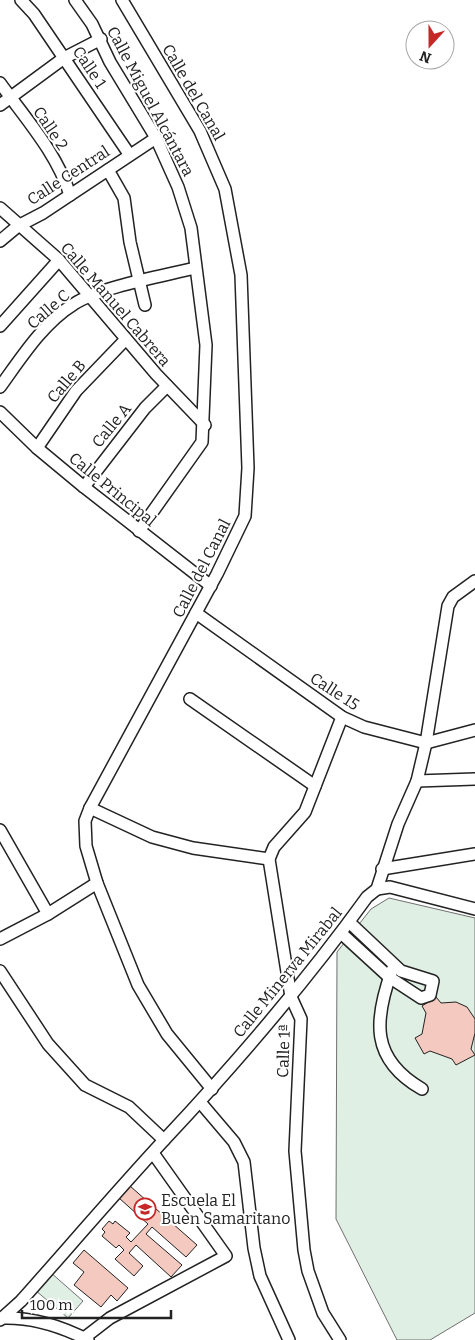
<svg xmlns="http://www.w3.org/2000/svg" width="475" height="1340" font-family="Bitter,serif">
  <style>
    .green { fill: #e0efe3; stroke: #6f6f6f }
    .building { fill: #f3c9c0; stroke: #222 }
    .lines { fill: none; stroke-linecap: round; stroke-linejoin: round }
    .minor-casing { stroke: #222; stroke-width: 14 }
    .minor { stroke: #fff; stroke-width: 11 }
    .labels { text-anchor: middle; stroke-width: 4; stroke-linejoin: round; paint-order: stroke }
    .street-label { font-size: 16px; fill: #222; stroke: #fff }
    .poi-label { font-size: 16px; fill: #222; stroke: #fff; text-anchor: start }
  </style>
  <rect width="100%" height="100%" fill="#fff"/>
  <g class="green">
    <path d="M389 898 475 918V1313L430 1340H397L336 1219 337 952 371 909Z"/>
    <path d="M50 1272 83 1301 68 1318 35 1290Z"/>
  </g>
  <g class="building">
    <path d="M436 997 441 1003 456 1002 467 1007 475 1019V1033L471 1049 475 1055 456 1065 452 1059 430 1051 424 1054 415 1038 422 1034 426 1013 422 1006Z"/>
    <path d="M130 1186 197 1245 186 1257 152 1227 146 1234 182 1265 171 1277 136 1245 129 1253 143 1266 134 1276 115 1259 124 1250 119 1245 116 1248 102 1236 105 1232 102 1229 109 1221 113 1224 115 1221 130 1233 126 1237 131 1242 148 1224 119 1198Z"/>
    <path d="M84 1250 128 1288 117 1301 111 1295 101 1307 74 1285 84 1272 73 1263Z"/>
  </g>
  <g class="lines">
    <g class="minor-casing">
      <g id="minor">
        <path d="M21 0 34 14 129 154"/>
        <path d="M75 0 92 24 110 62 156 138 178 187 191 228 206 345 202 442 139 531"/>
        <path d="M122 0 200 131 225 189 241 275 248 468 245 516 217 574 90 808 85 821 86 846 97 883 138 985 167 1034 212 1089"/>
        <path d="M0 83C25 118 57 153 70 195"/>
        <path d="M0 105 64 58 101 39"/>
        <path d="M108 170 124 198 130 242 145 305"/>
        <path d="M0 208 59 260 156 374 205 425"/>
        <path d="M0 241 18 226 43 213 156 138"/>
        <path d="M0 326 59 260"/>
        <path d="M0 387C21 358 43 323 74 304 100 287 163 276 195 268"/>
        <path d="M0 412 37 448 84 487 211 586"/>
        <path d="M37 448 76 391 126 339"/>
        <path d="M84 487 145 408 167 386"/>
        <path d="M196 613 342 717 364 727 426 743 475 730"/>
        <path d="M190 699 315 786"/>
        <path d="M417 781 475 779"/>
        <path d="M90 808 152 837 193 848 269 859"/>
        <path d="M0 830 48 914"/>
        <path d="M382 869 475 854"/>
        <path d="M377 889 390 887 475 909"/>
        <path d="M341 933 389 977 421 998 430 995 433 981 401 971 349 922"/>
        <path d="M0 939 48 914 97 883"/>
        <path d="M392 970C374 1020 370 1059 422 1089"/>
        <path d="M0 971 48 1044 85 1085 129 1107 164 1140"/>
        <path d="M200 1102 234 1142 244 1162 254 1248 260 1276 289 1340"/>
        <path d="M2 1318C32 1317 61 1326 88 1340"/>
        <path d="M0 1320 21 1301C69 1247 116 1192 165 1139 237 1062 305 983 367 897L377 889 398 824 417 781 426 743 448 606 453 597 475 581"/>
        <path d="M84 1338 110 1318 226 1256 153 1153"/>
        <path d="M340 1340 323 1313 308 1271 304 1250 295 1151 301 1019 291 997 269 859 274 847 305 812 342 717"/>
      </g>
    </g>
    <use href="#minor" class="minor"/>
  </g>
  <defs>
    <g id="school-ring" transform="scale(1.125)"><circle r="9.5" fill="#fff" stroke="#c62828" stroke-width="1.5"/><path d="M0-5L7-2L0 1L-7-2ZM-4 1L0 2.5L4 1V4Q0 6-4 4Z" fill="#c62828"/></g>
  </defs>
  <g fill-rule="evenodd">
    <use href="#school-ring" x="145" y="1209"/>
  </g>
  <g class="labels">
    <g class="street-label">
      <text transform="translate(90 67) rotate(56)" y="6">Calle 1</text>
      <text transform="translate(194 92) rotate(60)" y="6">Calle del Canal</text>
      <text transform="translate(151 101) rotate(62)" y="6">Calle Miguel Alcántara</text>
      <text transform="translate(51 128) rotate(56)" y="6">Calle 2</text>
      <text transform="translate(68 175) rotate(-33)" y="6">Calle Central</text>
      <text transform="translate(116 304) rotate(49)" y="6">Calle Manuel Cabrera</text>
      <text transform="translate(48 309) rotate(-41)" y="6">Calle C</text>
      <text transform="translate(66 381) rotate(-50)" y="6">Calle B</text>
      <text transform="translate(111 425) rotate(-51)" y="6">Calle A</text>
      <text transform="translate(113 489) rotate(39)" y="6">Calle Principal</text>
      <text transform="translate(201 568) rotate(-63)" y="6">Calle del Canal</text>
      <text transform="translate(335 691) rotate(33)" y="6">Calle 15</text>
      <text transform="translate(287 972) rotate(-51)" y="6">Calle Minerva Mirabal</text>
      <text transform="translate(283 1051) rotate(-88)" y="6">Calle 1ª</text>
    </g>
    <g class="poi-label">
      <text x="161" y="1206">Escuela El<tspan x="161" dy="18">Buen Samaritano</tspan></text>
    </g>
  </g>
  <g transform="translate(430 45) rotate(201)"><circle r="24" fill="#ffffff" stroke="#a7a7a7"/>
  <path d="M0-4L9 19L0 12L-9 19Z" fill="#c62828"/>
  <text y="-8" font-size="14" font-weight="bold" text-anchor="middle" fill="#222222">N</text>
  </g>
  <path d="M22 1310v8h149v-8" fill="none" stroke="#222222" stroke-width="2.5"/>
  <text x="30" y="1310" font-size="15" fill="#222222" stroke="#ffffff" stroke-width="4" paint-order="stroke">100 m</text>
</svg>
